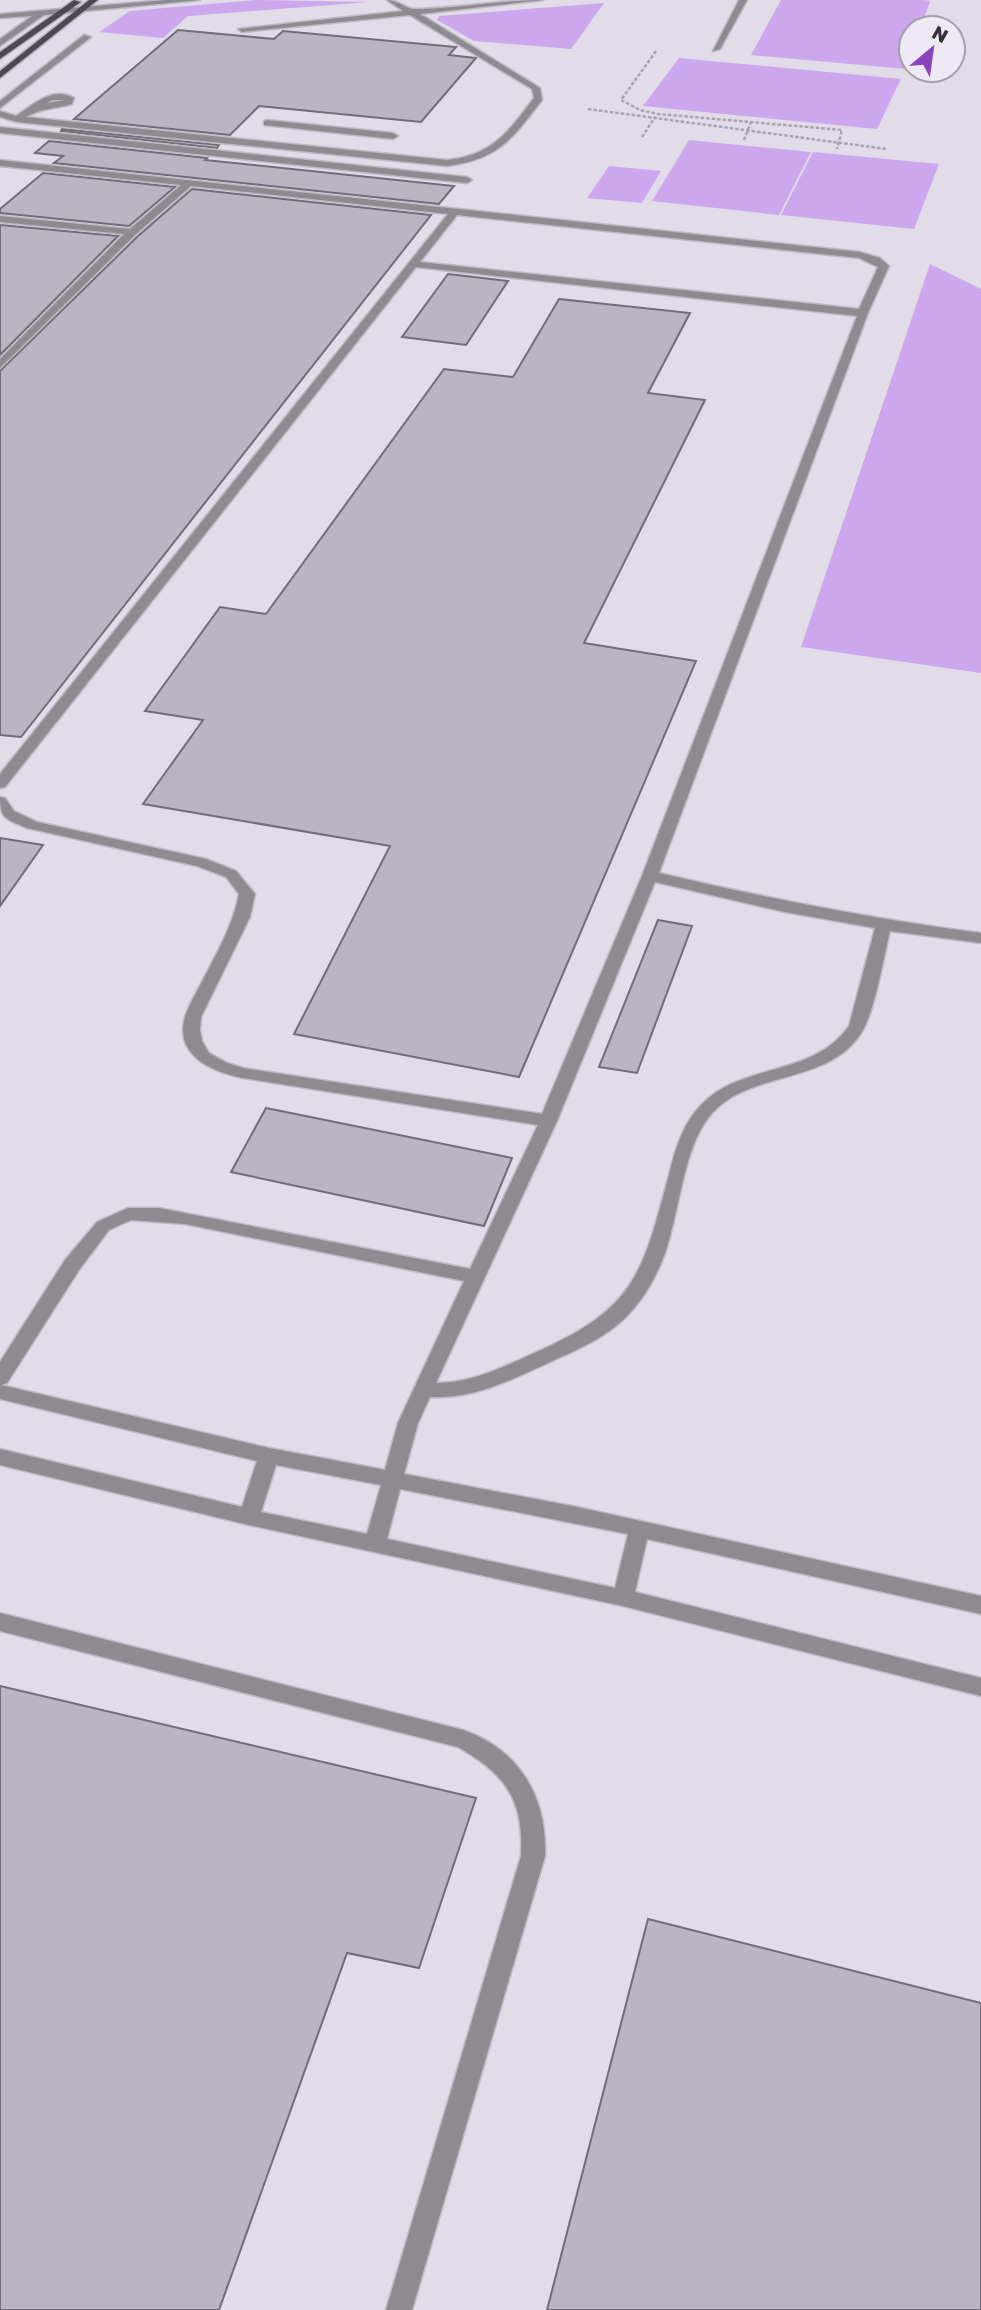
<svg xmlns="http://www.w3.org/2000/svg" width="981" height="2310" font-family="'Golos Text',sans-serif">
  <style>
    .green { fill: #cca7ee }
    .building { fill: #bbb5c1; stroke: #716c77; stroke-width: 2 }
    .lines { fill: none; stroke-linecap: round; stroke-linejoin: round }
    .minor-casing { stroke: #bfb9c4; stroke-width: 3 }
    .major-casing { stroke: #bfb9c4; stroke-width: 3 }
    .path { stroke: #a8a3ad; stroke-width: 2.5; stroke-dasharray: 3.5 2; stroke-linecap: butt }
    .minor { fill: #8e8b90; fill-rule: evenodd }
    .major { fill: #4d4851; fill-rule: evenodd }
  </style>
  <rect width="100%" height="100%" fill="#e2dbe8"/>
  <g class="green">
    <path d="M257 0 369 2 188 16 163 38 99 32 130 11Z"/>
    <path d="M781 0H924L930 1 921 28H911V56L906 69 751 55Z"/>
    <path d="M604 3 571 49 474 41 437 20 439 16Z"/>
    <path d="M679 58 901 79 877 129 643 106Z"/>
    <path d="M689 140 811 152 779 215 652 201Z"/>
    <path d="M813 152 939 164 914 229 781 215Z"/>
    <path d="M609 166 661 171 642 203 587 198Z"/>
    <path d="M930 264 981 289V673L801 647Z"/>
  </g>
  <g class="building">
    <path d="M178 30 274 39 283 31 456 47 449 55 476 58 421 122 259 106 230 135 74 119Z"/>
    <path d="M62 129 219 145 217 148 61 131Z"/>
    <path d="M49 141 207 158 205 160 454 186 439 204 54 163 63 156 35 153Z"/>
    <path d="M43 173 175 187 129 226 0 213V209Z"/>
    <path d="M192 189 431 215 21 737 0 735V371L138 236Z"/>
    <path d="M0 225 118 236 0 355Z"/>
    <path d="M448 274 508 281 466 345 402 337Z"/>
    <path d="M559 299 690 313 648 393 705 400 584 643 696 661 519 1077 294 1034 390 846 143 804 203 720 145 711 220 607 266 614 444 369 513 377Z"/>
    <path d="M0 838 43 845 0 906Z"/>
    <path d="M658 920 692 926 637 1073 599 1067Z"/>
    <path d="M266 1108 512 1158 484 1226 231 1172Z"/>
    <path d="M0 1686 476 1798 419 1968 347 1953 219 2310H0Z"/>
    <path d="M648 1919 981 2003V2310H547Z"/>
  </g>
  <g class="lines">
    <g class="minor-casing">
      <g id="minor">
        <path d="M166 0H200L44 15 0 46V39L32 16 0 18V14Z"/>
        <path d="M387 0C399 0 406 10 417 9 459 8 501 0 543 0L420 14 540 88 542 100C513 138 498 160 447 166L17 122 0 117V111L16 116C34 104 53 86 74 98L72 104C55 109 41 108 26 117L447 160C493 155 508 132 534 98L532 89 410 15 242 32 238 29 403 11ZM53 100H65L47 103Z"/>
        <path d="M739 0H747L720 49 713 51Z"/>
        <path d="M84 35 91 37 0 108V101Z"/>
        <path d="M267 120 393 133 398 136 393 139 264 125V121Z"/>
        <path d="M0 127 467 177 472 180 467 183 0 133Z"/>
        <path d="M0 160 860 252 880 258 889 266 868 313 659 873C766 898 872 919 981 933V943L890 931C884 956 875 1007 864 1028 832 1088 747 1067 708 1118 683 1151 679 1213 665 1253 656 1278 642 1302 623 1320 601 1340 576 1350 550 1362 511 1380 474 1399 430 1397L418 1423 404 1474 577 1507 981 1596V1614L647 1539 635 1592 981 1678V1696L623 1606 249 1525 0 1465V1449L242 1507 257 1461 0 1399V1362L65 1260 97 1222 128 1208H159L470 1269 538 1125 243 1078C213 1072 174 1056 185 1017 189 1004 198 990 204 978 218 951 233 925 239 894L226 877 197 866 27 828C7 819 0 820 0 797L5 798 14 811 37 822 206 859 236 871 255 894 250 917 201 1017 200 1030 202 1041 209 1053 227 1063 243 1068 542 1114 642 876 857 316 416 267 5 787 0 788V774L448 214 191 186 136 234 0 368V359L124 234 0 222V216L130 229 181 185 0 166ZM457 215 859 258 878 267 859 309 420 262ZM655 882 785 912 875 928 849 1026C812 1078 743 1062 702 1104 683 1123 675 1150 669 1175 643 1271 637 1307 541 1350 507 1365 475 1383 436 1383L557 1121ZM131 1220 185 1224 464 1281 398 1423 385 1470 269 1448 1 1385 7 1383 79 1270 109 1230ZM276 1465 381 1485 367 1534 261 1512ZM400 1489 628 1534 615 1588 387 1539Z"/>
        <path d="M0 1613 463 1730C520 1750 547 1797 545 1856L412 2310H386L521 1856C524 1800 506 1774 458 1747L0 1631Z"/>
      </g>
    </g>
    <g class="major-casing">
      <g id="major">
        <path d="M74 0 81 2 0 59V52Z"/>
        <path d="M89 0H98L0 78V71Z"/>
      </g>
    </g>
    <g class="path">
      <path d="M656 51 621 100 640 110 658 114 842 130 837 149"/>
      <path d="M588 109 886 149"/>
      <path d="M642 137 655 117"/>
      <path d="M744 140 751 122"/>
    </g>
    <use href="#minor" class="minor"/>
    <use href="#major" class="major"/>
  </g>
  <g transform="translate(932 49) rotate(29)"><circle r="33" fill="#efe9f5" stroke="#a49fa8" stroke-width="2"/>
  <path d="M0-5L12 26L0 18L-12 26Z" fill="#8945b9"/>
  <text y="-10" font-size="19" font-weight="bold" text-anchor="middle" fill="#333035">N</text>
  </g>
</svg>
